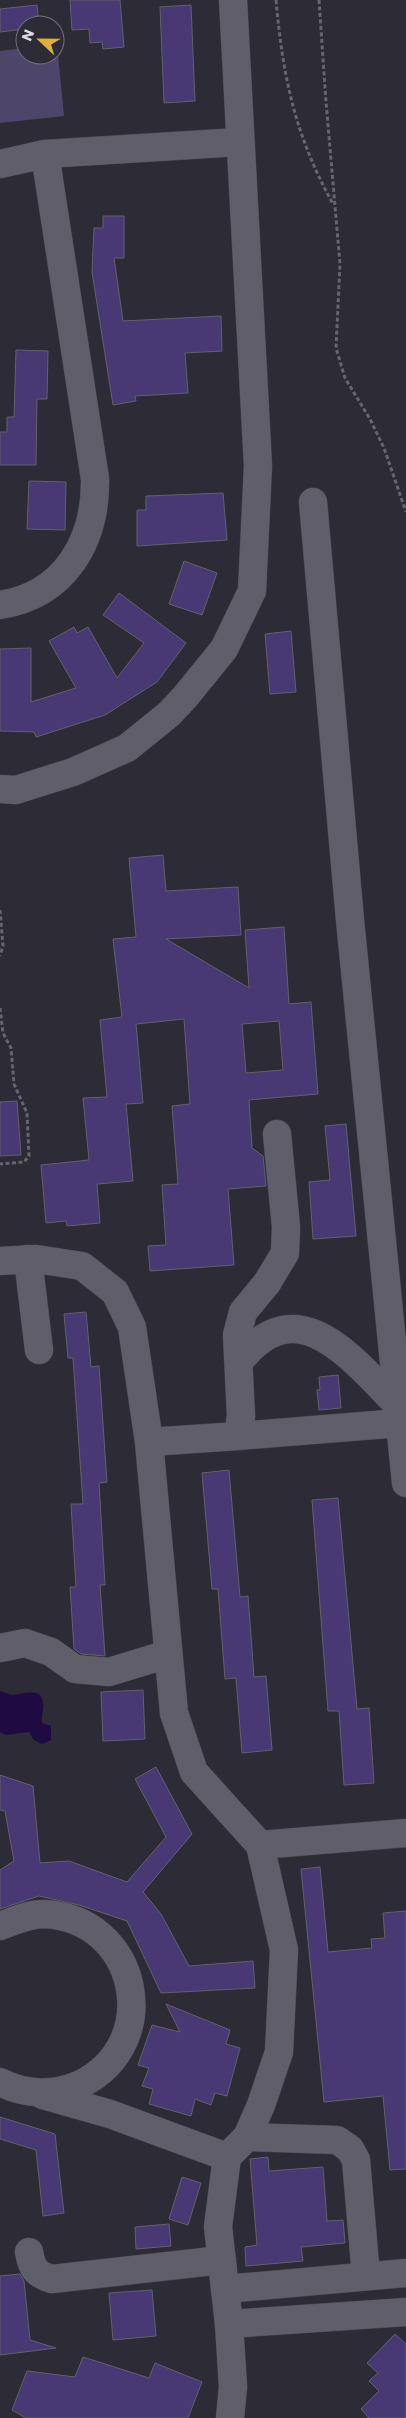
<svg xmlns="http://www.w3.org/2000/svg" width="406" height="2418" font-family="Poppins,sans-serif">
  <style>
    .green { fill: #4e466a }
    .water { fill: #1f0a41 }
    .building { fill: #483873; stroke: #63616d; fill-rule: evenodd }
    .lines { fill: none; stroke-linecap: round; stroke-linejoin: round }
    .minor-casing { stroke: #4a4851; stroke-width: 29 }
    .path { stroke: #67656f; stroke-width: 3; stroke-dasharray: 4 2.5; stroke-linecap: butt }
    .minor { stroke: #605e6a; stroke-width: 28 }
  </style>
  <rect width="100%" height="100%" fill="#2d2b36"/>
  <path class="green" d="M55 44H57L64 116 0 123V51L25 48V55H55Z"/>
  <path class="water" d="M0 1691C4 1692 8 1694 12 1695 23 1695 41 1686 43 1703 44 1710 41 1715 42 1723L51 1726V1740L42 1744 34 1740 29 1732 6 1735 0 1732Z"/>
  <g class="building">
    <path d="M70 0H120L124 47 103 49 102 42 90 43 89 29 72 30Z"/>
    <path d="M37 5 39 25H25V29L0 32V9Z"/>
    <path d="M191 5 195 101 164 103 160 7Z"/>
    <path d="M103 216H124V258H114L123 321 221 316 222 351 185 353 188 393 135 396 136 401 113 405 92 272 94 228H103Z"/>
    <path d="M16 350 48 351 47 399H37L36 465H0V432H7V417H14Z"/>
    <path d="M29 481 66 482 65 530 27 529Z"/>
    <path d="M223 493 227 540 137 546V510H146V496Z"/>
    <path d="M184 561 217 573 202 615 169 604Z"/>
    <path d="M119 593 186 643 157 682 105 715 36 737 34 732 0 731V649L31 648V702L76 688 49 641 74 627 77 633 88 627 117 678 144 643 103 615Z"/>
    <path d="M291 631 296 692 270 694 265 634Z"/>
    <path d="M163 855 166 891 238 887 241 935 166 939 249 988 245 930 284 927 289 1004 311 1002 318 1094 249 1100 252 1148 263 1156 266 1186 228 1189 234 1265 150 1271 148 1246 166 1245 162 1185 178 1184 172 1106 190 1104 184 1019 136 1024 143 1103 126 1104 133 1181 97 1184 100 1223 67 1226 66 1221 46 1223 41 1165 89 1160 83 1098 107 1097 100 1020 122 1017 113 939 136 937 129 858ZM279 1021 283 1070 246 1073 242 1024Z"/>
    <path d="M17 1101 21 1155 0 1156V1102Z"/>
    <path d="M346 1124 356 1236 313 1239 309 1182 330 1180 325 1126Z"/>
    <path d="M86 1312 91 1367 99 1366 107 1482 99 1483 105 1585H100L105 1656 81 1654 74 1649 70 1587H76L71 1504H83L73 1358H68L64 1314Z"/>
    <path d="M338 1375 341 1408 319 1410 317 1390H320L319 1377Z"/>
    <path d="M229 1470 240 1597 248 1596 254 1677 266 1676 272 1750 242 1753 236 1678 225 1679 218 1589H212L202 1473Z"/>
    <path d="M338 1498 357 1709 369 1708 374 1783 344 1785 339 1711H328L312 1500Z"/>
    <path d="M143 1690 145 1739 103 1741 101 1692Z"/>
    <path d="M156 1767 192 1834 143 1892 161 1914 189 1966 253 1961 255 1988 161 1993 127 1921 79 1905 39 1896 0 1909V1870L14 1861 5 1811 0 1810V1775L33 1786 40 1863 69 1861 127 1882 166 1837 135 1779Z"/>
    <path d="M320 1867 328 1952 372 1948 371 1939 385 1938 383 1913 406 1911V2169L390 2170 383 2096 324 2102 301 1869Z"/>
    <path d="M166 2004 230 2030 226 2044 240 2048 227 2096 215 2093 211 2105 195 2099 191 2116 149 2104 153 2089 142 2086 149 2068 138 2065 152 2025 180 2032Z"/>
    <path d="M0 2117 55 2134 64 2213 43 2216 36 2150 0 2139Z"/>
    <path d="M268 2157 269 2171 323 2167 327 2221 343 2220 345 2243 301 2247 303 2261 246 2266 245 2247 257 2245 250 2159Z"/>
    <path d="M182 2177 201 2183 188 2225 169 2219Z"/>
    <path d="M169 2224 171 2246 136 2249 135 2227Z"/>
    <path d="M20 2274 24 2281 30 2340 56 2348 0 2355V2276Z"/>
    <path d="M152 2290 156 2336 113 2340 109 2293Z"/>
    <path d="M395 2334 406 2344V2418H369L361 2409 379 2391 369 2381 378 2373 367 2363Z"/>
    <path d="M83 2357 149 2378 155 2363 202 2382 188 2418H26L12 2410 27 2371 75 2377Z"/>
  </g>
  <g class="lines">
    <g class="minor-casing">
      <g id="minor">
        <path d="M0 164 45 154 239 142"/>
        <path d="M313 502 350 920 406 1483"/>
        <path d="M0 605C65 595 96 541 95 479L45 154"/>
        <path d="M0 789 16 790 73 772 127 748 169 714 185 697 224 649 252 591 258 466 233 0"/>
        <path d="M28 1259 39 1350"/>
        <path d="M0 1261 36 1259 82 1266 115 1292 132 1327 149 1442 174 1713 194 1772 260 1845 406 1833"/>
        <path d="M239 1362C297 1286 352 1359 398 1405"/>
        <path d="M238 1436 400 1423"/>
        <path d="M149 1442 238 1436 241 1416 237 1335 243 1312 267 1283 285 1253 286 1227 277 1134"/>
        <path d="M0 1648 25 1643 51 1652 75 1669 109 1672 168 1654"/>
        <path d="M0 1926C14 1921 28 1914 44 1914 138 1918 165 2042 81 2084 55 2096 25 2095 0 2082"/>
        <path d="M43 2095 110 2114 227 2157"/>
        <path d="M247 2137 337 2140 350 2149 356 2160 366 2276"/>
        <path d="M29 2252C32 2268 35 2274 52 2279L222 2260"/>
        <path d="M225 2289 406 2273"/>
        <path d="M229 2324 406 2312"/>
        <path d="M230 2418 233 2387 229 2324 218 2227 227 2157 247 2137 261 2105 279 2052 284 1950 260 1845"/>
      </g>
    </g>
    <g class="path">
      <path d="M276 0C283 78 295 135 333 204"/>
      <path d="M319 0 326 102 340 264 336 348 345 378 370 419 384 448 406 512"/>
      <path d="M0 910 3 946 0 956"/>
      <path d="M0 1008 3 1033 11 1048 14 1084 27 1113 29 1156 24 1162 0 1164"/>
    </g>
    <use href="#minor" class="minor"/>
  </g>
  <g transform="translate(40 40) rotate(292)"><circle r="24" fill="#2d2b36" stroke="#74727c"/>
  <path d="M0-4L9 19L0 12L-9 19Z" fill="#e2ae34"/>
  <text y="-8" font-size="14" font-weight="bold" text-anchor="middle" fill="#dedde4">N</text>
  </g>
</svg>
